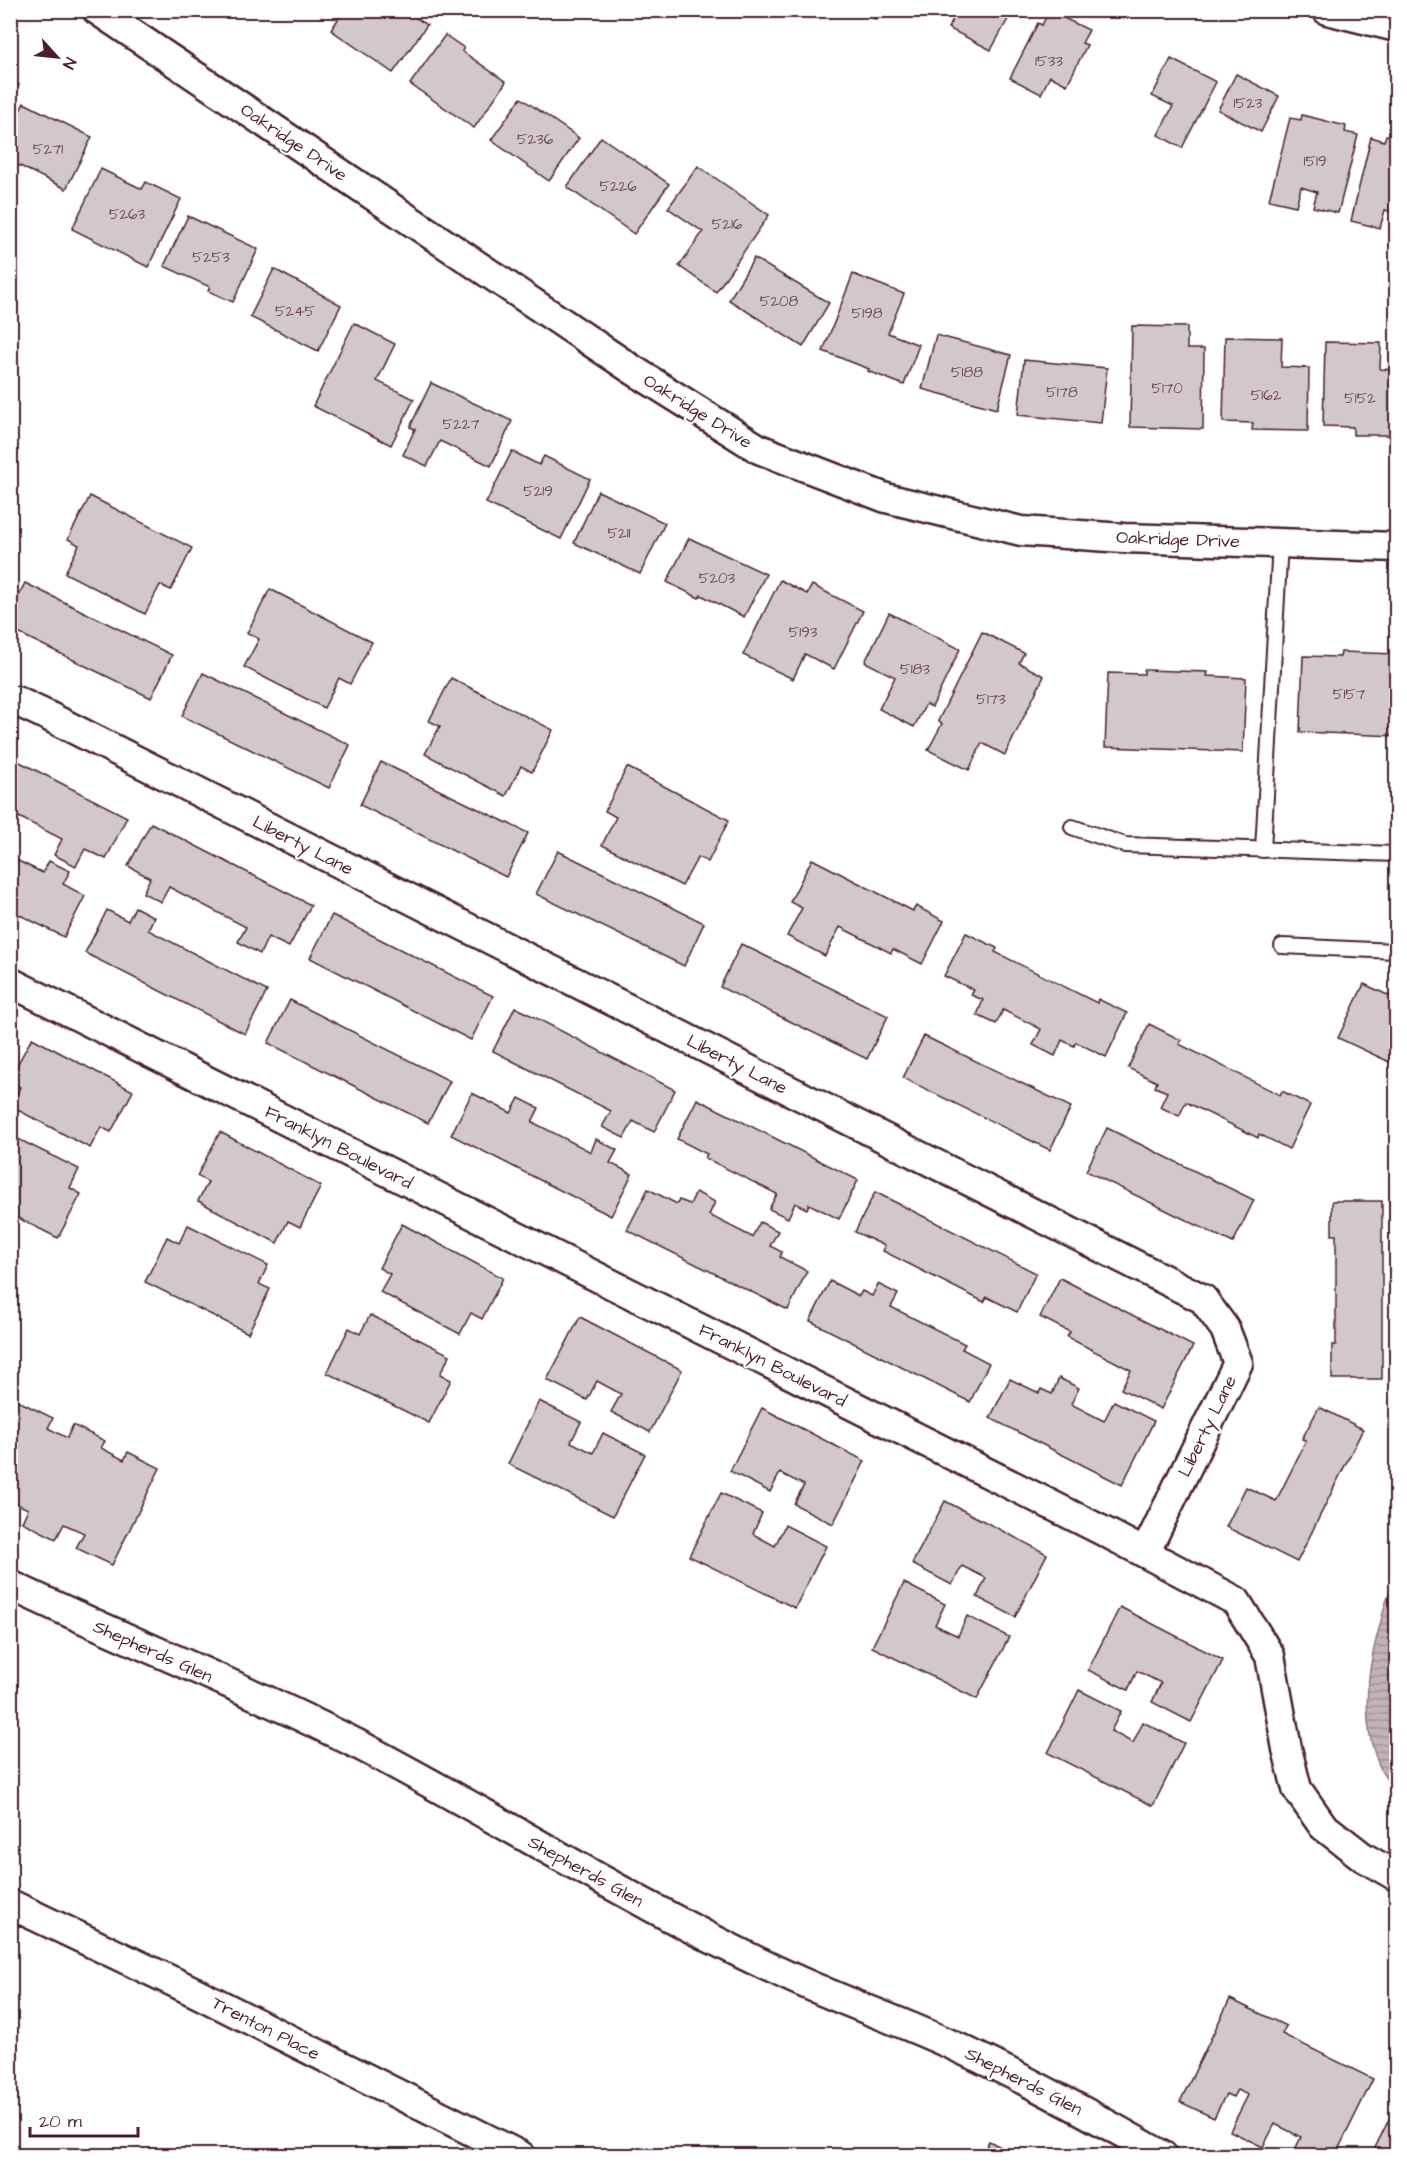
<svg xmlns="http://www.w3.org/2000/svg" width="1407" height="2166" font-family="'Architects Daughter',sans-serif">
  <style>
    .water { fill: url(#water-rules); stroke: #91787e; stroke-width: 1.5 }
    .building { fill: #d2c7cb; stroke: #4a1f2b; stroke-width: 1.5 }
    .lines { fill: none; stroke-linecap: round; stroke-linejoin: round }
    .service-casing { stroke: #4a1f2b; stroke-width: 18 }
    .minor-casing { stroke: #4a1f2b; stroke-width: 33 }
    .service { stroke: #fff; stroke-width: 14 }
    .minor { stroke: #fff; stroke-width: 28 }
    .labels { text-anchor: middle; stroke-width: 4.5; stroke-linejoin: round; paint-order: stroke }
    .number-label { font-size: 15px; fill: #6c4953 }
    .street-label { font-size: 18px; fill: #4a1f2b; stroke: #fff }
  </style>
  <defs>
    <pattern id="water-rules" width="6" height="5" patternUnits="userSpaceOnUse" patternTransform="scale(1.5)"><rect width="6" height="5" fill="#c1b3b6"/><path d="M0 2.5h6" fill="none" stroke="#9f9194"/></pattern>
  </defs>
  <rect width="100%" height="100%" fill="#fff"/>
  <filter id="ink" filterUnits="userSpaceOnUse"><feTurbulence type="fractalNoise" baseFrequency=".0167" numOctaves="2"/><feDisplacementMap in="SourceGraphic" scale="12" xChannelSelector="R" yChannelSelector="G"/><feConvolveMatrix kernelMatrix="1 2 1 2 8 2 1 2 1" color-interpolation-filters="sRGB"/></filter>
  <g filter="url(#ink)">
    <path class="water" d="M1396 1577V1793C1357 1744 1364 1681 1380 1625 1384 1608 1388 1592 1396 1577Z"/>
    <g class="building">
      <path d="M344 10H415L412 15 427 25 393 73 331 30Z"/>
      <path d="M858 10H882L877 20Z"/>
      <path d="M908 10H927L923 18Z"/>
      <path d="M958 10H1013L991 50 948 28Z"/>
      <path d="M1049 11 1089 30 1082 43 1087 45 1067 85 1050 76 1041 94 1010 78 1038 23 1042 25Z"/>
      <path d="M445 35 464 48 462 51 506 82 474 128 410 84Z"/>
      <path d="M1171 59 1216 82 1182 148 1158 135 1173 106 1152 96Z"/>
      <path d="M1236 74 1279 96 1261 132 1218 110Z"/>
      <path d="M10 80 19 85 10 101Z"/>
      <path d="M521 98 579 138 549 181 491 140Z"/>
      <path d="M24 103 92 137 66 189 10 161V130Z"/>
      <path d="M1302 115 1346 126 1345 132 1358 135 1338 213 1313 207 1317 192 1301 187 1296 206 1269 200 1290 118 1301 120Z"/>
      <path d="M1386 135 1396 137V213L1385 210 1380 228 1351 221 1371 137 1384 141Z"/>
      <path d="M601 137 669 184 634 234 567 187Z"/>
      <path d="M698 166 769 215 716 292 679 266 703 232 668 208Z"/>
      <path d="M101 169 142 189 146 182 181 199 148 267 72 229Z"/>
      <path d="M188 216 258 249 233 302 208 291 210 287 164 266Z"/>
      <path d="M754 258 829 303 803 347 729 300Z"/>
      <path d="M274 269 341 305 318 351 250 317Z"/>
      <path d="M853 274 904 294 888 333 919 345 904 385 868 371 869 369 823 351Z"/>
      <path d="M354 323 395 344 377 381 414 399 391 445 313 406Z"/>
      <path d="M1132 326 1187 327V349H1204L1203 429 1130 427Z"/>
      <path d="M936 335 1011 355 997 409 922 389Z"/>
      <path d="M1225 337 1282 338 1281 367 1309 368 1308 431 1252 430 1253 423 1223 422Z"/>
      <path d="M1325 342 1381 343 1380 369 1396 370V435H1353V427L1323 426Z"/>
      <path d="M1024 360 1107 368 1101 423 1018 415Z"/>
      <path d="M431 383 512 421 491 466 440 441 427 466 403 455 415 429 410 427Z"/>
      <path d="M512 451 539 465 544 456 590 479 561 539 486 503Z"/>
      <path d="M598 491 665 523 640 574 574 543Z"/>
      <path d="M90 496 192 548 171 590 160 585 145 614 65 573 79 545 68 539Z"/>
      <path d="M689 538 766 574 744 617 701 595 699 598 667 582Z"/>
      <path d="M780 580 807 594 812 585 863 611 834 669 805 654 793 679 743 655Z"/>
      <path d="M25 583 172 655 151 698 10 629V612Z"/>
      <path d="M270 589 372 642 350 684 339 678 324 708 244 667 259 639 247 633Z"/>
      <path d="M889 613 960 649 932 707 926 704 914 727 879 709 895 677 865 662Z"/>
      <path d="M982 632 1024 653 1019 663 1044 676 1005 755 982 743 969 770 928 750 942 724 938 721Z"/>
      <path d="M1341 652 1396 654V736L1300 732 1303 656 1340 657Z"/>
      <path d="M1144 670 1208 672 1207 676 1246 678 1243 752 1105 747 1108 673 1144 674Z"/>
      <path d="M203 673 350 745 329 788 182 716Z"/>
      <path d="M451 678 553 730 532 772 521 766 506 796 425 754 440 726 429 721Z"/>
      <path d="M10 757 127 817 106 859 85 849 76 866 54 855 62 839 19 817 12 830 10 829Z"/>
      <path d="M381 762 528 833 506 877 360 805Z"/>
      <path d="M627 767 729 820 708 862 698 857 682 886 602 845 616 817 605 811Z"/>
      <path d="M151 823 311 905 289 947 268 937 260 954 238 942 246 927 169 887 161 902 143 893 150 878 128 866Z"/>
      <path d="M558 851 704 923 684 966 536 894Z"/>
      <path d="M10 857 43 873 49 861 70 871 63 884 85 896 64 937 10 910Z"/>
      <path d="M812 859 913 911 916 906 944 921 922 964 893 949 891 953 840 927 825 956 787 936 802 908 790 902Z"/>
      <path d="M135 907 154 917 148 930 267 991 245 1034 85 953 107 910 128 921Z"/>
      <path d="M332 915 493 996 471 1040 310 958Z"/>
      <path d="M966 933 997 948 995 952 1097 1003 1098 999 1127 1013 1106 1057 1076 1042 1074 1046 1062 1040 1055 1056 1033 1045 1041 1029 1003 1010 996 1024 977 1015 983 1000 971 995 974 990 944 976Z"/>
      <path d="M741 944 888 1016 867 1059 720 987Z"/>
      <path d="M1364 984 1396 999V1065L1338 1038Z"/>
      <path d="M290 1000 450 1081 428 1123 268 1043Z"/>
      <path d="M515 1007 675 1090 654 1132 633 1121 624 1138 602 1127 611 1111 493 1051Z"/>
      <path d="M1149 1024 1181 1040 1179 1044 1280 1095 1282 1091 1310 1105 1289 1149 1259 1134 1258 1138 1186 1102 1179 1116 1160 1107 1167 1092 1155 1087 1157 1082 1128 1068Z"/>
      <path d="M924 1036 1071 1107 1050 1150 903 1078Z"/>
      <path d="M32 1038 133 1091 111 1132 101 1127 90 1148 10 1106 20 1087 10 1082V1078Z"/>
      <path d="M472 1093 511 1113 519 1098 539 1108 532 1122 591 1152 596 1139 617 1150 610 1163 632 1174 611 1216 451 1135Z"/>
      <path d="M697 1099 858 1180 839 1219 809 1204 807 1209 795 1203 788 1218 769 1209 777 1194 705 1158 707 1154 677 1139Z"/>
      <path d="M1107 1128 1254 1200 1233 1243 1086 1171Z"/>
      <path d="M220 1132 321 1186 300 1227 288 1221 277 1243 198 1201 208 1182 197 1176Z"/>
      <path d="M10 1135 79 1169 70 1188 81 1194 58 1238 10 1214Z"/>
      <path d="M648 1189 677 1204 679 1200 690 1204 696 1192 715 1202 709 1215 752 1237 760 1222 778 1231 770 1246 782 1252 780 1257 807 1271 788 1310 627 1230Z"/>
      <path d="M875 1192 1036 1273 1017 1312 987 1297 984 1302 883 1251 885 1246 855 1232Z"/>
      <path d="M1332 1201H1382V1379H1332V1345H1336V1235H1332Z"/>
      <path d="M402 1224 503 1278 482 1319 471 1313 460 1334 380 1292 390 1274 379 1268Z"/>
      <path d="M188 1225 268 1265 259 1284 270 1289 248 1333 145 1282 167 1237 179 1243Z"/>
      <path d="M1060 1278 1193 1346 1161 1409 1121 1389 1131 1370 1067 1337 1070 1332 1040 1317Z"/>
      <path d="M830 1281 859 1296 862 1291 872 1296 878 1284 898 1294 891 1307 965 1344 962 1349 989 1363 970 1402 810 1321Z"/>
      <path d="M370 1315 450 1355 440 1374 451 1380 429 1423 327 1373 349 1328 360 1334Z"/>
      <path d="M580 1317 682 1370 650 1432 611 1412 621 1394 597 1381 587 1400 547 1380Z"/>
      <path d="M1059 1378 1079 1388 1071 1404 1104 1421 1114 1401 1154 1421 1122 1485 990 1418 1010 1379 1039 1393 1041 1389 1052 1394Z"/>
      <path d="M10 1397 53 1418 48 1428 67 1438 73 1425 105 1441 101 1448 124 1460 128 1452 160 1468 112 1565 76 1548 84 1533 64 1524 56 1539 22 1522 28 1509 13 1502 10 1509Z"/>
      <path d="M539 1401 581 1422 571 1442 593 1453 603 1433 645 1454 613 1516 508 1464Z"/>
      <path d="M1319 1407 1363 1429 1297 1562 1226 1527 1246 1487 1276 1501 1306 1441 1302 1439Z"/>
      <path d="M762 1408 865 1461 833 1524 794 1504 804 1485 780 1473 770 1492 730 1471Z"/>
      <path d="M721 1493 762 1513 753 1534 775 1546 785 1525 826 1546 795 1608 689 1556Z"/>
      <path d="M945 1501 1047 1554 1015 1617 977 1597 986 1578 962 1566 952 1585 912 1564Z"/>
      <path d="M904 1583 945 1604 935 1625 958 1636 967 1616 1009 1637 977 1699 872 1647Z"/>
      <path d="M1120 1607 1223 1660 1191 1722 1152 1702 1161 1683 1137 1671 1128 1690 1088 1670Z"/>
      <path d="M1079 1690 1121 1711 1111 1731 1133 1743 1143 1722 1184 1743 1153 1806 1048 1753Z"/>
      <path d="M1230 1999 1286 2026 1282 2034 1373 2079 1335 2156H1292L1301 2137 1275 2124 1263 2147 1230 2131 1248 2095 1237 2090 1233 2097 1226 2094 1214 2118 1180 2102Z"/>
      <path d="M1396 2105V2156H1371Z"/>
      <path d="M989 2141 1018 2156H982Z"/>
    </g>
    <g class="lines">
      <g class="service-casing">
        <g id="service">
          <path d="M1072 827 1125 845 1396 854"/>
          <path d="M1263 850 1280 542"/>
          <path d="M1282 946 1396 951"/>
        </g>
      </g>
      <g class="minor-casing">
        <g id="minor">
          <path d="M97 10 630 368 759 449 886 498 1021 531 1124 538 1396 547"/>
          <path d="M1327 10 1396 27"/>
          <path d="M10 702 16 701 46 715 1203 1299 1225 1329 1238 1363 1145 1553"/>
          <path d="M10 982 1107 1533 1236 1601 1270 1656 1287 1749 1297 1789 1323 1826 1363 1857 1396 1876"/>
          <path d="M10 1585C127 1641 248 1688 363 1747 504 1821 639 1907 784 1974 843 2002 904 2022 963 2050 1031 2082 1097 2118 1163 2156"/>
          <path d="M10 1904 195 1992 521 2156"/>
        </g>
      </g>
      <use href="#service" class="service"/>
      <use href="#minor" class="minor"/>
    </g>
  </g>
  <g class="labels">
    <g class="number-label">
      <text x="1049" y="66">1533</text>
      <text x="1248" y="108">1523</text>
      <text x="535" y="144">5236</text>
      <text x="48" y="154">5271</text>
      <text x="1315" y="166">1519</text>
      <text x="618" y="191">5226</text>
      <text x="127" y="219">5263</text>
      <text x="727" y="229">5216</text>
      <text x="211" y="262">5253</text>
      <text x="779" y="306">5208</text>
      <text x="295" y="316">5245</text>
      <text x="867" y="318">5198</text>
      <text x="967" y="377">5188</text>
      <text x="1167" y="393">5170</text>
      <text x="1062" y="397">5178</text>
      <text x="1266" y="400">5162</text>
      <text x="1360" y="403">5152</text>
      <text x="461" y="429">5227</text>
      <text x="538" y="496">5219</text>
      <text x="619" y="538">5211</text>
      <text x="717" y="583">5203</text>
      <text x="803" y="637">5193</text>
      <text x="915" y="674">5183</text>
      <text x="1349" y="699">5157</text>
      <text x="991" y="704">5173</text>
    </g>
    <g class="street-label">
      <text transform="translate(294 142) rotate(34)" y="6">Oakridge Drive</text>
      <text transform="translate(698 411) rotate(32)" y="6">Oakridge Drive</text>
      <text transform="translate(1178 539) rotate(2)" y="6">Oakridge Drive</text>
      <text transform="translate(303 845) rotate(27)" y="6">Liberty Lane</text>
      <text transform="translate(737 1064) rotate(27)" y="6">Liberty Lane</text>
      <text transform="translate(339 1147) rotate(27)" y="6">Franklyn Boulevard</text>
      <text transform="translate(773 1365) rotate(27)" y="6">Franklyn Boulevard</text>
      <text transform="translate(1207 1426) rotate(-64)" y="6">Liberty Lane</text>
      <text transform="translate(153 1651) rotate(24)" y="6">Shepherds Glen</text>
      <text transform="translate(586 1871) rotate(29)" y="6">Shepherds Glen</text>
      <text transform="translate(266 2028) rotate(27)" y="6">Trenton Place</text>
      <text transform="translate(1024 2081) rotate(27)" y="6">Shepherds Glen</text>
    </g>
  </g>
  <rect width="1407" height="2166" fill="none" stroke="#fff" stroke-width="36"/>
  <rect x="18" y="18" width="1371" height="2130" fill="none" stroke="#4a1f2b" stroke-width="2" filter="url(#ink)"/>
  <g transform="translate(57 57) rotate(117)" stroke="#ffffff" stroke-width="4.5" paint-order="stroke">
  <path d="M0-4.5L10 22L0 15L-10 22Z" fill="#4a1f2b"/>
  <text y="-9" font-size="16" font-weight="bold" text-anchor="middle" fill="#4a1f2b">N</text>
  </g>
  <path d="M30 2127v9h108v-9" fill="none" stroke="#4a1f2b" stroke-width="3"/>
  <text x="39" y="2127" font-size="18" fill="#4a1f2b" stroke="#ffffff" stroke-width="4.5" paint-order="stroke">20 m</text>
</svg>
